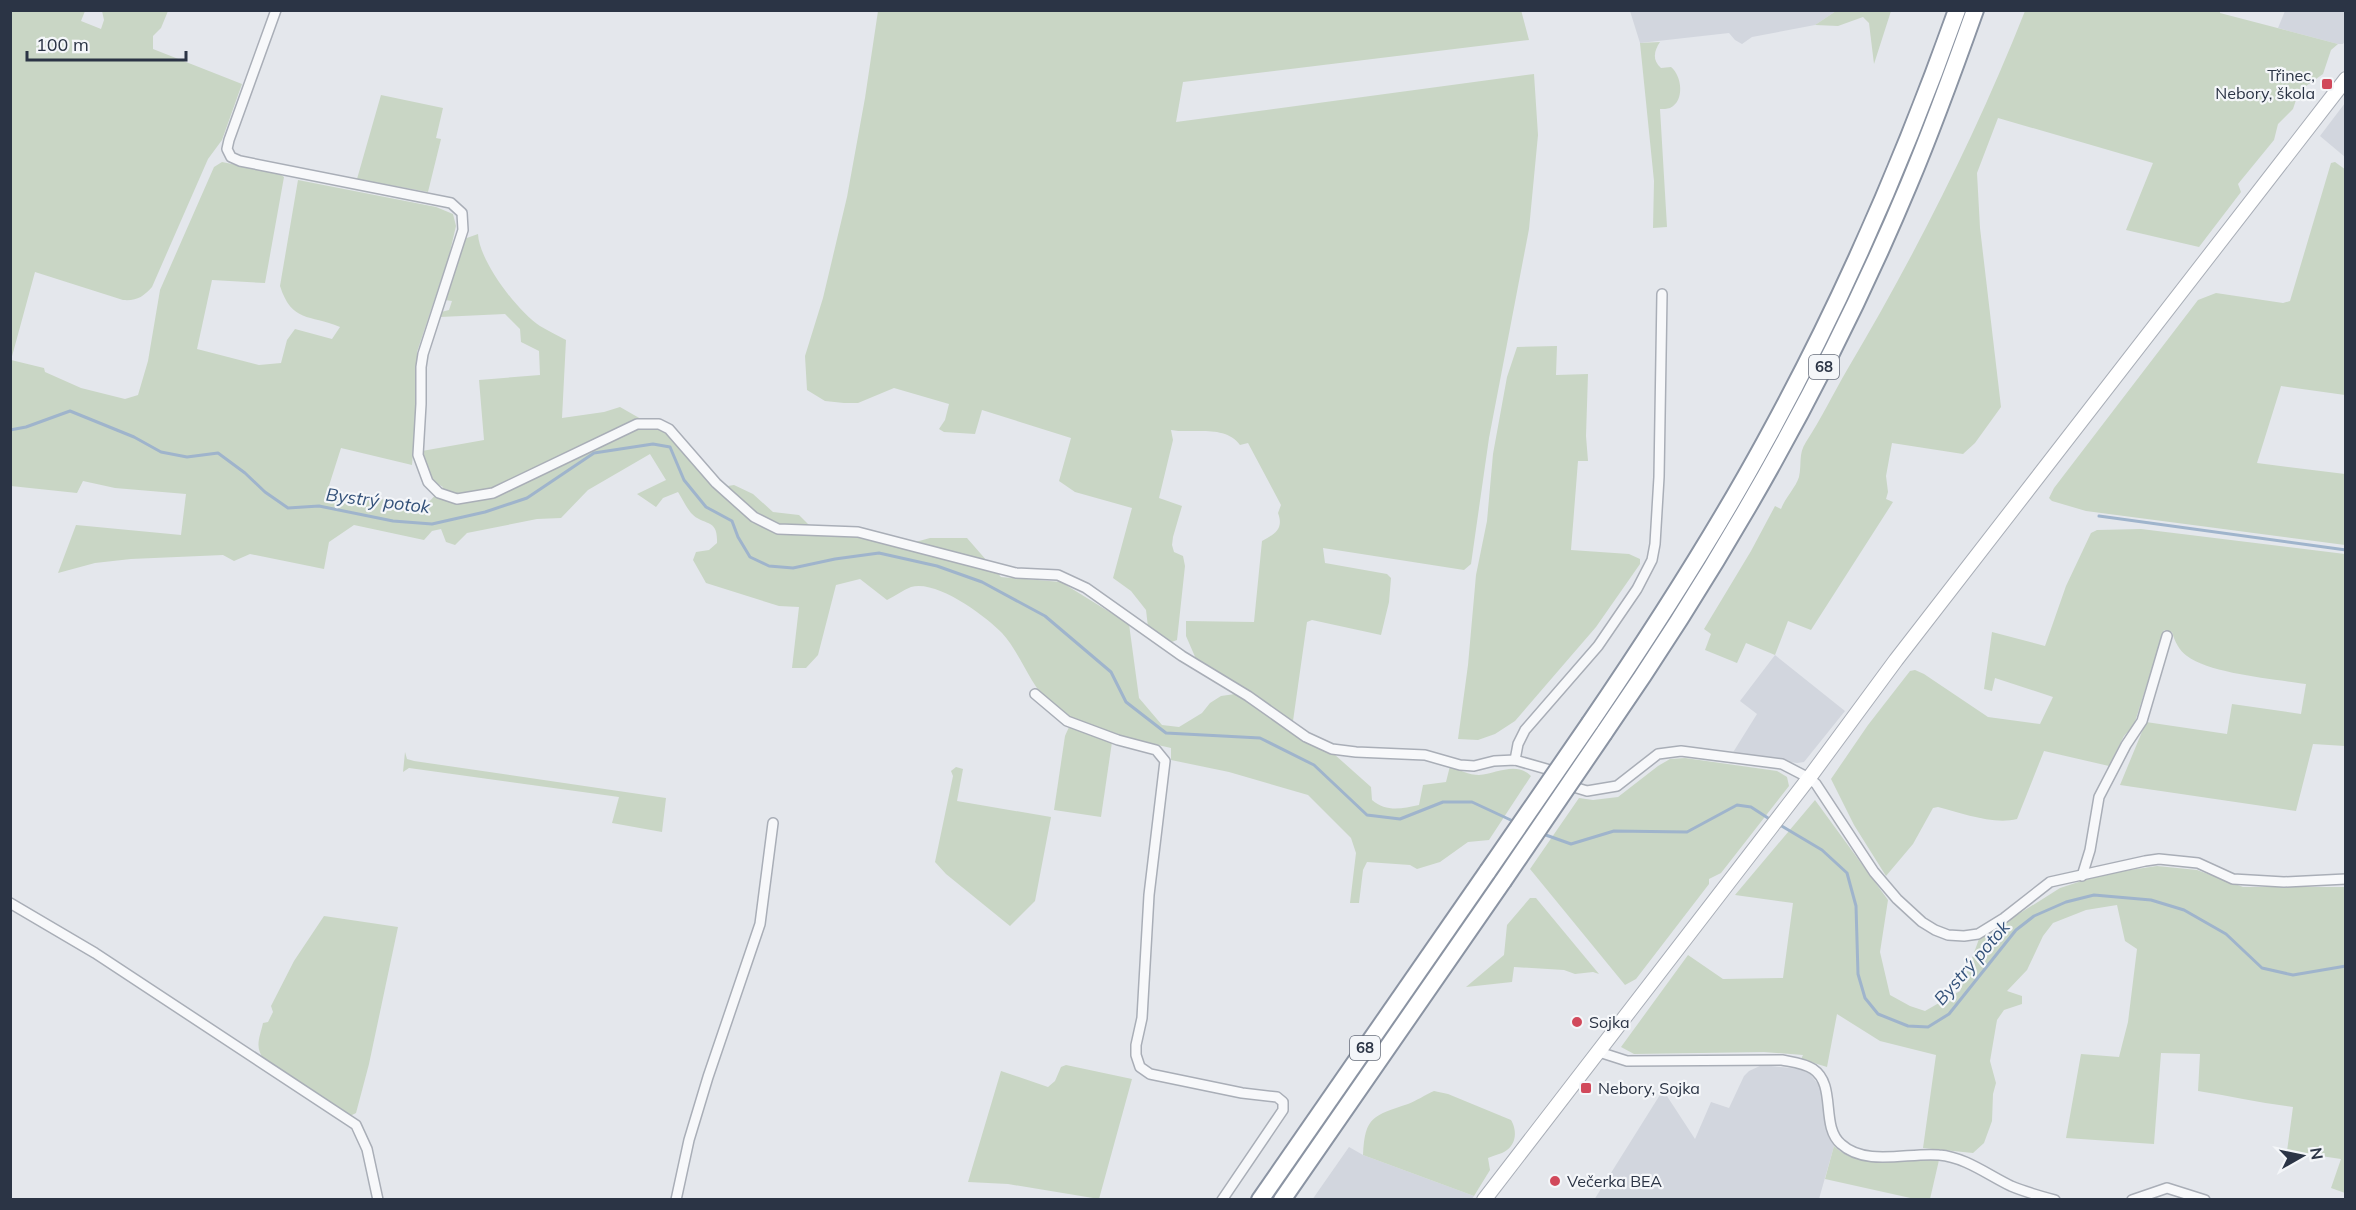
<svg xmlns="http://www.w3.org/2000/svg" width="2356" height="1210" font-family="Mulish,sans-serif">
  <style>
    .built { fill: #d2d6de }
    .green { fill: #c9d6c5 }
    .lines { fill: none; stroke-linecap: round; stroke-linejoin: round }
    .stream { stroke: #9fb4cc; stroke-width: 3 }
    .street-casing { stroke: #a9aeb7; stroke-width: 12 }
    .secondary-casing { stroke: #a9aeb7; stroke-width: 16 }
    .highway-casing { stroke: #8b94a3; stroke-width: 20 }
    .street { stroke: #f7f8fa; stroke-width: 9 }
    .secondary { stroke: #fff; stroke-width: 14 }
    .highway { stroke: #fff; stroke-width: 16 }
    .highway-bridge-casing { stroke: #8b94a3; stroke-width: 20; stroke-linecap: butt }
    .highway-bridge { stroke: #fff; stroke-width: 16 }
    .poi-dot { fill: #d1495b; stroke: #f4f6f9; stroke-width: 2 }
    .labels { text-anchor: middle; stroke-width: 4.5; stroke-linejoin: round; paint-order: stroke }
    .shield { fill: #f4f6f9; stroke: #676e7b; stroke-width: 1.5 }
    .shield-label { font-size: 15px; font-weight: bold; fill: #2b3445 }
    .poi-label { font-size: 16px; fill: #2b3445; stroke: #f4f6f9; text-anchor: start }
    .water-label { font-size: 18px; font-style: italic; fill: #34527a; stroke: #f4f6f9 }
  </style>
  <rect width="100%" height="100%" fill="#e4e7ec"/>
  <g class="built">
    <path d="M1630 11H1836L1815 25 1752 37 1742 44 1735 40 1729 33 1640 43Z"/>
    <path d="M2285 11H2345V41L2343 44H2338L2278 28Z"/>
    <path d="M2345 103V157L2320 136Z"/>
    <path d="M1775 655 1845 711 1804 762 1797 763 1732 754 1757 714 1740 701Z"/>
    <path d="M1762 1065 1800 1069 1810 1074 1818 1084 1824 1096 1828 1134 1834 1146 1819 1199 1594 1200 1663 1090 1695 1139 1711 1102 1729 1108 1744 1076 1749 1071Z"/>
    <path d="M1349 1147 1363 1155 1474 1196 1471 1200H1312Z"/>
  </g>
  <g class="green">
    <path d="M1521 10 1529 40 1183 82 1176 122 1534 74 1538 135 1529 229 1489 438 1471 564 1464 570 1323 548 1325 563 1387 574 1391 578 1389 602 1381 635 1312 620 1307 622 1293 721 1196 659 1186 636V621L1254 622 1262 541C1275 534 1284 529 1278 513L1281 505 1248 443 1240 445C1225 424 1192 434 1171 430L1173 440 1159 498 1182 506 1173 537 1172 545 1174 552 1183 556 1185 566 1177 640 1169 643 1148 627 1146 610 1131 591 1113 578 1132 508 1075 492 1059 481 1071 438 982 410 975 434 944 432 939 429 945 420 949 404 894 388 858 403H844L825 401 807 390 805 356 823 298 847 197 865 98 878 11Z"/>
    <path d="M10 11H85L81 21 101 29 104 20 102 11H168L161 28 153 36V49L242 84 222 140 208 159 152 287C143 297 137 301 123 300L35 272 11 360 44 368 45 372 81 388 125 399 138 395 148 361 160 290 214 167 222 162 278 173 284 177 265 283 212 280 197 349 259 365 281 363 287 340 295 329 332 339 340 327C309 314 292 323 280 286L298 180 436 207 453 214 456 226 449 256 417 352V406L412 465 341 448 327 492 426 505 443 487C426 478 424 470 422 451L484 440 479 380 540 375 539 351 521 342 520 329 505 314 440 317 441 312 449 310 452 301 445 300 464 239 478 234C479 261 518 312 540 326 548 331 557 335 566 340L562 418 604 412 620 407 669 435 715 488 734 485 753 494 773 512 799 515 819 535H858L901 546 930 538H967L1001 577 1061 582 1129 624 1139 698 1162 725 1179 727 1202 713 1210 703 1221 696 1235 694 1306 741 1334 754 1371 787 1372 800C1386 812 1401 809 1419 805L1423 785 1446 782 1450 766C1459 770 1469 775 1479 775 1496 774 1516 761 1531 776L1489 840 1468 842 1440 862 1417 869 1410 865 1367 862 1363 870 1359 903H1350L1356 853 1351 838 1308 795 1229 772 1171 760V748C1139 741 1075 727 1051 705 1030 685 1021 654 1002 633 986 616 936 579 911 587 903 590 895 596 887 600L860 579 836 585 818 655 806 668H792L799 607 779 606 706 583 693 560 696 552 709 550 717 543C718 517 704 527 691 513 686 507 682 498 678 492L663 498 656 507 637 494 666 480 650 454 588 490 561 518 537 519 467 533 455 545 446 542 441 529 432 531 424 540 354 525 329 542 324 569 250 554 234 561 223 555 131 559 95 563 58 573 76 525 181 535 186 494 115 488 83 481 77 493 11 486Z"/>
    <path d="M1836 11H1891L1874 64 1869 23 1863 17 1838 26 1815 25Z"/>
    <path d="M2025 11H2220V13L2338 44 2331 50 2323 74 2299 91 2293 109 2278 124 2274 140 2238 184 2241 192 2199 247 2126 230 2153 163 1998 118 1977 173 1980 228 2001 407 1975 443 1963 454 1892 443 1886 476 1888 492 1886 499 1893 502 1811 630 1788 621 1775 655 1746 643 1737 663 1705 650 1711 634 1704 629 1751 551 1775 506 1781 509C1785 498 1796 487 1799 477 1802 464 1798 454 1806 442 1821 419 1833 394 1847 370 1915 255 1976 135 2025 11Z"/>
    <path d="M1660 42C1654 51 1652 60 1661 68L1671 67C1682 76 1685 101 1670 108 1667 109 1663 109 1660 109L1667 227 1653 228 1654 181 1640 43Z"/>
    <path d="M381 95 443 108 436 138 441 139 428 192 357 179Z"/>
    <path d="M2335 162 2346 170 2345 395 2281 386 2257 463 2345 474V545L2086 511 2052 501 2049 498 2054 488 2198 300 2216 293 2283 303 2290 301 2331 163Z"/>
    <path d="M1557 346 1556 375 1588 374 1586 436 1588 461H1578L1571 550 1629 554 1640 559V564L1596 627 1515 721 1495 734 1478 740 1458 739 1468 665 1476 575 1487 521 1493 454 1507 377 1517 347Z"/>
    <path d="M2141 529 2345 554V746L2313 744 2296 811 2120 785 2146 722 2227 734 2232 704 2301 714 2306 684C2275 679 2211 674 2187 656 2179 650 2175 642 2172 632L2164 630 2134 725 2124 736 2109 766 2044 751 2017 819C1993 825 1962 813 1938 807L1933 808 1913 844 1886 876 1854 825 1831 779 1868 725 1910 671 1915 670 1924 674 1988 717 2040 724 2053 697 1995 678 1992 691 1984 689 1992 632 2045 646 2066 586 2091 533 2097 530Z"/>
    <path d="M1069 727 1112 742 1101 817 1054 810 1065 736Z"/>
    <path d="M405 752 407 759 414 761 666 798 662 832 612 823 619 797 409 768 403 772Z"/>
    <path d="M1685 758 1777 771 1787 777 1789 786 1721 873 1709 879V884L1636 979 1625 985 1530 869 1579 798 1593 800 1618 797 1658 766 1670 759Z"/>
    <path d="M956 767 963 769 957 801 1051 817 1035 901 1010 926 946 874 935 862 953 776 951 771Z"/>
    <path d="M1815 800 1888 900 1880 952 1890 995 1910 1006 1925 1011 1960 991 1979 939 2060 888 2103 874 2157 866 2197 870 2243 887H2345V1193L2331 1188 2341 1159 2287 1151 2293 1107C2261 1103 2230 1096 2198 1091L2200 1054 2161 1053 2154 1144 2066 1138 2081 1054 2119 1057 2128 1022 2137 949 2125 941 2117 905 2086 910 2053 923 2043 936 2027 970 2007 991 2022 996V1004L2004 1010 1997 1020 1990 1061 1996 1083 1993 1094 1992 1121 1984 1143 1973 1153 1923 1148 1936 1055 1880 1041 1837 1014 1827 1067 1801 1059 1803 1055 1764 1052 1634 1054 1621 1047 1688 955 1723 979 1783 978 1793 903 1735 895Z"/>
    <path d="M1530 898H1536L1599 974 1593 972 1575 974 1564 970 1514 967 1512 982 1466 987 1504 955 1507 925Z"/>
    <path d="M324 916 398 927 369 1064 356 1113 350 1116 264 1059C254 1047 260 1037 263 1023L268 1022 273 1012 271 1006 294 961Z"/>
    <path d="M1066 1065 1132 1079 1099 1199 1008 1184 968 1182 1001 1071 1048 1087 1055 1081 1061 1067Z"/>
    <path d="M1434 1091 1448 1094 1511 1120C1518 1132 1516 1147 1502 1153 1497 1155 1492 1156 1488 1158L1490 1170 1474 1196 1363 1155C1365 1116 1373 1116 1408 1104 1416 1101 1425 1095 1434 1091Z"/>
    <path d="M1834 1146C1862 1173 1905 1157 1939 1160L1930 1199H1915L1825 1179Z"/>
  </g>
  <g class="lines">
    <g class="stream">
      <path d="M10 430 26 427 70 411 134 437 161 452 187 457 218 453 245 473 265 492 288 508 319 506 393 521 432 524 485 512 527 498 594 453 653 444 670 447 684 480 706 507 732 521 738 537 750 557 769 566 793 568 835 559 879 553 937 566 982 582 1045 616 1111 672 1126 702 1166 733 1260 738 1314 765 1367 815 1400 819 1443 802H1472L1515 822"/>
      <path d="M2099 516 2346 550"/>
      <path d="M1780 825 1822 850 1847 873 1856 906 1858 974 1865 998 1878 1014 1908 1026 1928 1027 1949 1014 2016 930 2034 916 2066 902 2094 895 2151 900 2184 910 2226 934 2262 968 2293 975 2346 966"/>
      <path d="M1543 834 1571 844 1614 831 1687 832 1737 805 1751 807 1771 820"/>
    </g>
    <g class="street-casing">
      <g id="street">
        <path d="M276 10 229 140 227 149 231 157 240 161 451 203 462 213 463 230 423 354 421 367V404L418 455 428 482 439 493 457 499 493 493 637 424H659L669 429 716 483 754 517 778 529 858 532 1016 573 1058 575 1086 588 1182 656 1248 696 1306 737 1332 749 1356 752 1425 755 1460 765 1474 766 1494 761 1515 760 1550 770 1577 788 1587 791 1617 786 1658 754 1681 751 1782 764 1809 778 1816 784 1874 872 1897 899 1922 922 1935 930 1948 935 1964 936 1978 934 2004 918 2050 882 2145 861 2159 859 2198 863 2233 879 2284 882 2346 879"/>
        <path d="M1035 694 1067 721 1118 740 1156 750 1165 761 1149 895 1142 1018 1136 1045V1055L1140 1067 1150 1074 1242 1093 1277 1097 1283 1102V1110L1222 1200"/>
        <path d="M1515 760 1518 744 1525 730 1598 646 1637 589 1652 560 1655 544 1659 477 1662 294"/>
        <path d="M2082 876 2090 850 2099 797 2126 745 2142 721 2167 636"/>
        <path d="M10 903 95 953 356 1125 367 1149 378 1200"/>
        <path d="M1599 1052 1627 1061 1782 1060C1792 1062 1804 1063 1813 1069 1837 1085 1820 1126 1841 1144 1866 1167 1909 1152 1939 1155 1965 1157 1988 1175 2011 1186 2025 1192 2040 1196 2055 1200"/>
        <path d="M676 1200 689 1140 708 1077 760 924 773 823"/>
        <path d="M2132 1200 2167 1188 2205 1200"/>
      </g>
    </g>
    <g class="secondary-casing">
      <path id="secondary" d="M1484 1200 1809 778 1896 660 2346 79"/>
    </g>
    <g class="highway-casing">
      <g id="highway">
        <path d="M1590 723C1652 632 1712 539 1765 442 1841 304 1904 159 1957 10"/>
        <path d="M1604 733C1723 561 1828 378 1909 184 1933 127 1954 69 1975 10"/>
        <path d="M1260 1200 1488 871"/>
        <path d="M1282 1200 1503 881"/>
      </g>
    </g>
    <use href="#street" class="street"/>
    <use href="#secondary" class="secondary"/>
    <use href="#highway" class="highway"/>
    <g class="highway-bridge-casing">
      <g id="highway-bridge">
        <path d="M1488 871 1590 723"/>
        <path d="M1503 881 1604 733"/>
      </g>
    </g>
    <use href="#highway-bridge" class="highway-bridge"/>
  </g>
  <g class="poi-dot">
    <rect x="2321" y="78" width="12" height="12" rx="3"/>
    <circle cx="1577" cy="1022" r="6"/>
    <rect x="1580" y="1082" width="12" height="12" rx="3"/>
    <circle cx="1555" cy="1181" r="6"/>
  </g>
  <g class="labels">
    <g class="shield">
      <rect x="1809" y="355" width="30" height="24" rx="4.5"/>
      <rect x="1350" y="1036" width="30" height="24" rx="4.5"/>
    </g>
    <g class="shield-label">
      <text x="1824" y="372">68</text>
      <text x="1365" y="1053">68</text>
    </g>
    <g class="poi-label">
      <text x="2315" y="81" text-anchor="end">Třinec,<tspan x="2315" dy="18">Nebory, škola</tspan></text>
      <text x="1589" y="1028">Sojka</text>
      <text x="1598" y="1094">Nebory, Sojka</text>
      <text x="1567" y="1187">Večerka BEA</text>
    </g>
    <g class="water-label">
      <text transform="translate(378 501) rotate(7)" y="6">Bystrý potok</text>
      <text transform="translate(1972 963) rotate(-49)" y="6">Bystrý potok</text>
    </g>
  </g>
  <rect width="2356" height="1210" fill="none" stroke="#2b3445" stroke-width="24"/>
  <g transform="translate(2302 1156) rotate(81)" stroke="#f4f6f9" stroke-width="4.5" paint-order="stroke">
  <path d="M0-4.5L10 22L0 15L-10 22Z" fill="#2b3445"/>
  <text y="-9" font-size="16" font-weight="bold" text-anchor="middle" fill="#2b3445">N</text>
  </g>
  <path d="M27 51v9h159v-9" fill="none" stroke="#2b3445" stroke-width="3"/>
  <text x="36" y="51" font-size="18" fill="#2b3445" stroke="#f4f6f9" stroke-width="4.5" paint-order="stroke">100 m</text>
</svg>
